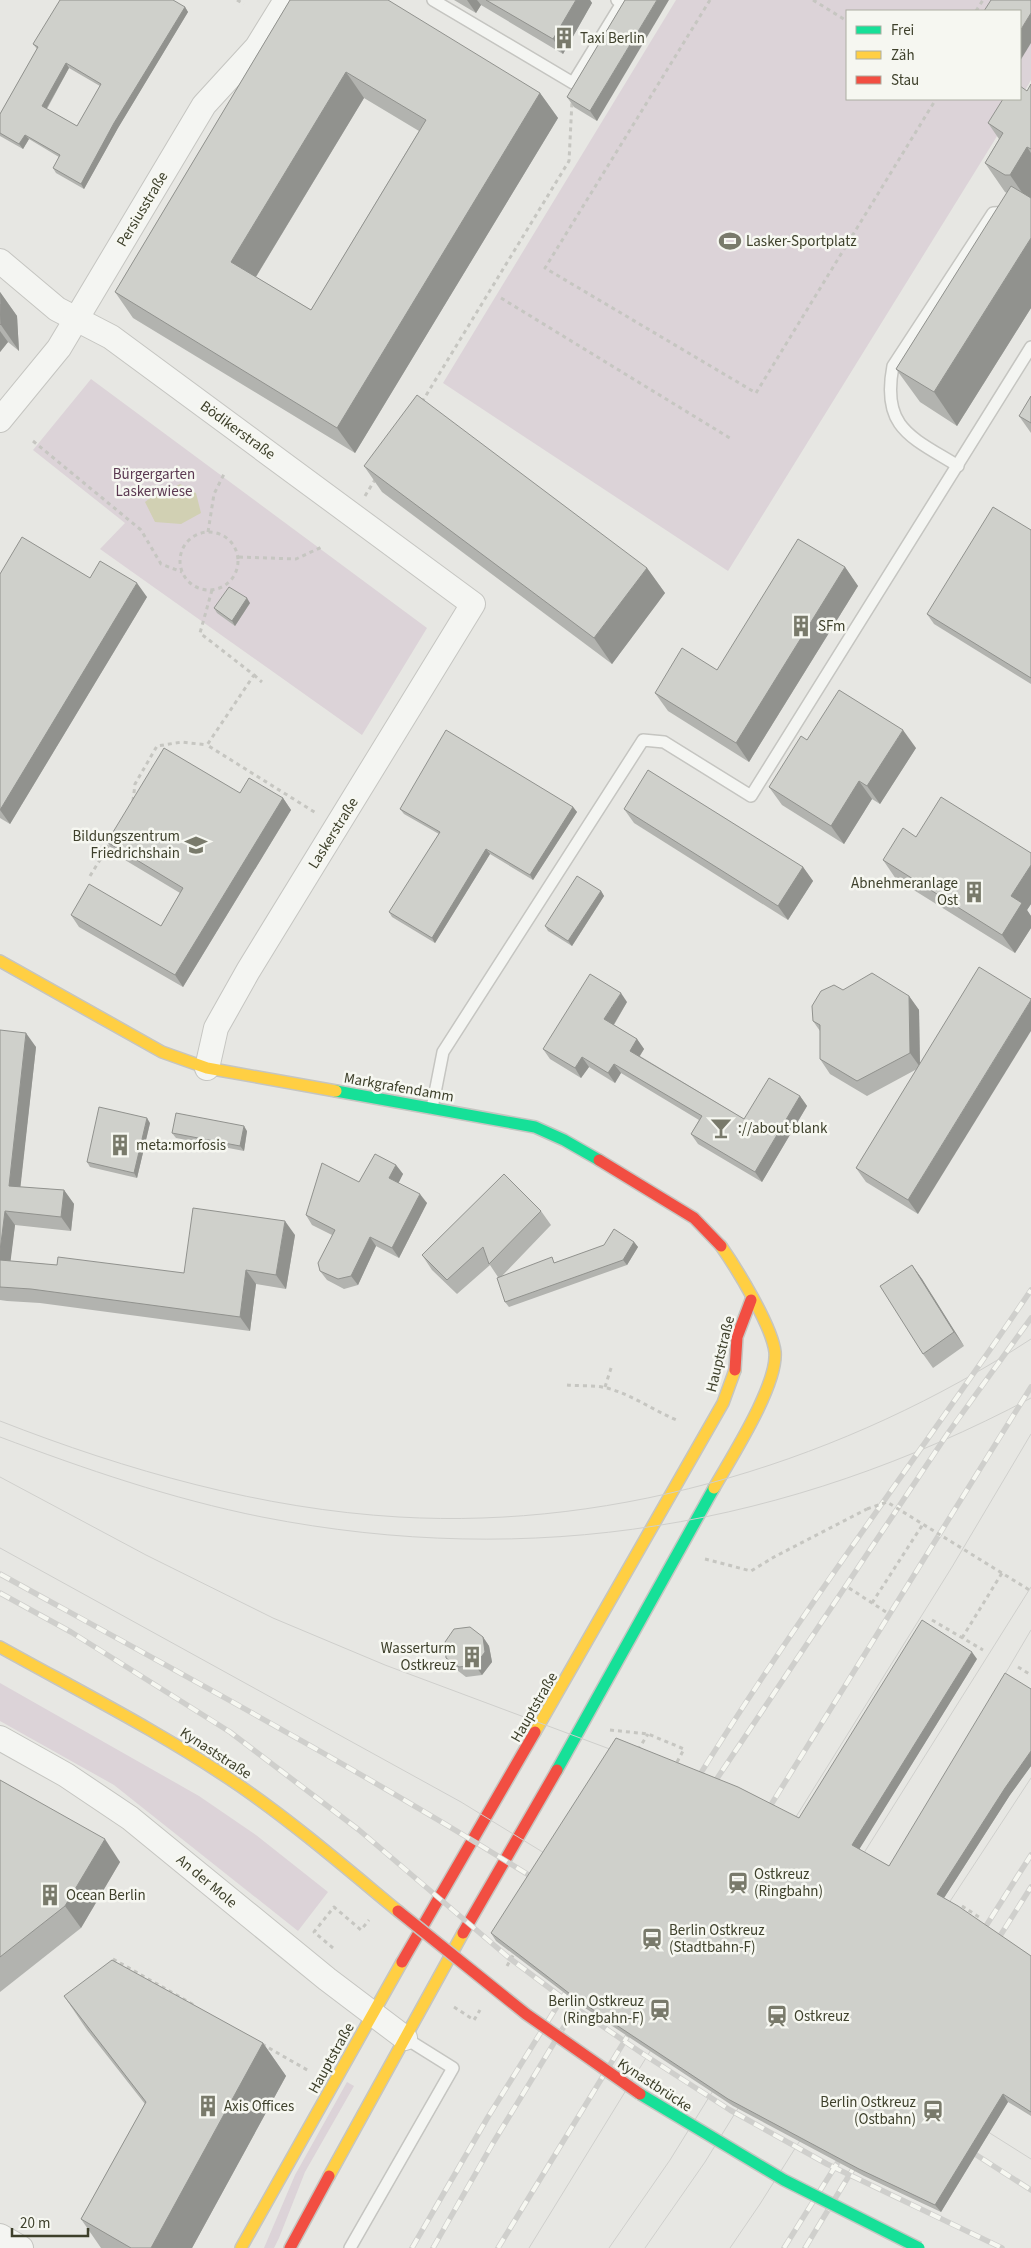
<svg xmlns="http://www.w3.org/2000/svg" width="1031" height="2248" font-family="'Source Sans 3',sans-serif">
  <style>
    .green { fill: #dcd3d8 }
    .water { fill: #d1d0b3 }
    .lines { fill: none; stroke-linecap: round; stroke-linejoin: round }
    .lane-casing { stroke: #c5c5c1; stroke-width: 14 }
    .street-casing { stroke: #c5c5c1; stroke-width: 26 }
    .fast-casing { stroke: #c5c5c1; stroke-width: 14 }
    .slow-casing { stroke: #c5c5c1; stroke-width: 14 }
    .jam-casing { stroke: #c5c5c1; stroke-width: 14 }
    .path { stroke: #c6c6c1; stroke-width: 3; stroke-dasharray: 4 4; stroke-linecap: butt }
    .lane { stroke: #f4f5f2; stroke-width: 11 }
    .street { stroke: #f4f5f2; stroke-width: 24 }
    .fast { stroke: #16e098; stroke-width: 11 }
    .slow { stroke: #ffcf43; stroke-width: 11 }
    .jam { stroke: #f24e42; stroke-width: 11 }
    .tram { stroke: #cfcfcc; stroke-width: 1 }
    .rail-casing { stroke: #cfcfcc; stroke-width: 5.5 }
    .rail { stroke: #f6f7f1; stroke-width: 4; stroke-dasharray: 11; stroke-linecap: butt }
    .fast-bridge-casing { stroke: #c5c5c1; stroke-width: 14; stroke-linecap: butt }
    .jam-bridge-casing { stroke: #c5c5c1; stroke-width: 14; stroke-linecap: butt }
    .path-bridge { stroke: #c6c6c1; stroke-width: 3; stroke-dasharray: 4 4; stroke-linecap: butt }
    .fast-bridge { stroke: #16e098; stroke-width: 11 }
    .jam-bridge { stroke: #f24e42; stroke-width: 11 }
    .wall { fill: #b2b3af; fill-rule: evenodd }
    .shaded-wall { fill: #91928e }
    .building { fill: #cfd0cb; stroke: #91928e; fill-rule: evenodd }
    .labels { text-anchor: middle; stroke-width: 5; stroke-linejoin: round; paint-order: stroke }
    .poi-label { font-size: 15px; fill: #3e402b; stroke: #f6f7f1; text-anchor: start }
    .street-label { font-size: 15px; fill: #3e402b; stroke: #f6f7f1 }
    .park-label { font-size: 15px; fill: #5b3952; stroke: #f6f7f1 }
  </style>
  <rect width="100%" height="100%" fill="#e7e7e3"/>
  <g class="green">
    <path d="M676 0H1031V80L1020 99V11H847V99H1020L728 571 443 383Z"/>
    <path d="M91 379 427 628 362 735 100 549 125 523 33 450Z"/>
    <path d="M0 1683 199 1796 256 1835 328 1892 298 1931 114 1785 0 1721Z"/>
    <path d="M347 2082 354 2086 305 2172 279 2238 274 2248H264L295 2175Z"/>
  </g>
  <path class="water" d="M180 484 196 493 201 513 181 524 155 522 145 502 162 489 173 488Z"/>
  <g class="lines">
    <g class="lane-casing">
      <g id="lane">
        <path d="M433 0 573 83 622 3 617 0"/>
        <path d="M958 466C911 437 881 428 893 366L993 213 1031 211"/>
        <path d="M432 1108 443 1052 643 740 664 742 751 796 1031 347"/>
        <path d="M350 2248 453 2068 405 2038"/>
      </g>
    </g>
    <g class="street-casing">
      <g id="street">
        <path d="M0 261 57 309 111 337 473 604 248 971 216 1028 207 1068"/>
        <path d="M0 420 59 348 204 105 257 47 286 0"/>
        <path d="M0 1738 66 1775 130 1818 327 1979 405 2038"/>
        <path d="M0 2236 21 2248"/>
      </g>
    </g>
    <g class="fast-casing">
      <g id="fast">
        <path d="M336 1091 535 1127 564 1140 599 1160"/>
        <path d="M557 1770 714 1488"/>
      </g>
    </g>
    <g class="slow-casing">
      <g id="slow">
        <path d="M0 961 162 1052 207 1068 336 1091"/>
        <path d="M714 1488C731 1458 778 1385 775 1352 772 1326 737 1269 721 1246"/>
        <path d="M0 1647C81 1692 164 1734 240 1786 295 1824 346 1868 398 1911"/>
        <path d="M535 1732 723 1403 735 1370"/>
        <path d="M329 2176 463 1933"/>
        <path d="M241 2248 402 1962"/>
      </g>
    </g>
    <g class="jam-casing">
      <g id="jam">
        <path d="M599 1160 694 1218 721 1246"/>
        <path d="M735 1370 737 1337 751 1300"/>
        <path d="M463 1933 557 1770"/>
        <path d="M402 1962 535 1732"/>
        <path d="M290 2248 329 2176"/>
      </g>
    </g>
    <g class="path">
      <path d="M237 0 244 4"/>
      <path d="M710 0 545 268 756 393 936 99"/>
      <path d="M813 0 847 21"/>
      <path d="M976 11 983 0"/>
      <path d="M501 298 733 440"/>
      <path d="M422 402 569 161 572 101"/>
      <path d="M33 441 141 530 161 564 182 572"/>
      <path d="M365 496 376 478"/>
      <circle cx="209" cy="561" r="29"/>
      <path d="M208 532 214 494 225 472"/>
      <path d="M239 557 296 559 324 546"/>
      <path d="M212 590 200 633 254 675 207 745 316 813"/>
      <path d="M254 675 262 682"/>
      <path d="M133 801 135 784 157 746 182 742 207 745"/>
      <path d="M90 876 111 842"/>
      <path d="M567 1385C580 1386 595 1385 607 1388 633 1395 654 1411 679 1421"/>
      <path d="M605 1387 612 1365"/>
      <path d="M705 1559 751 1571 774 1557 867 1509"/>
      <path d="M849 1588 886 1612"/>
      <path d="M872 1603 923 1524"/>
      <path d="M932 1620 983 1650"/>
      <path d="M962 1638 1002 1573"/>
      <path d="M1018 1667 1031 1675"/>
      <path d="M610 1730 648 1734 684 1749 676 1764"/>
      <path d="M638 1750 648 1734"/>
      <path d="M962 1906 982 1919"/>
      <path d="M333 1948 314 1932 334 1907 361 1930 369 1920"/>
      <path d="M113 1959 194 2005"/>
      <path d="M507 1966 515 1952"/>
      <path d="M454 2007 474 2020 480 2010"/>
      <path d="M262 2044 309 2071"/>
    </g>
    <use href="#lane" class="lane"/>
    <use href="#street" class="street"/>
    <use href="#fast" class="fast"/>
    <use href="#slow" class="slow"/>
    <use href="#jam" class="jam"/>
    <g class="tram">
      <path d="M0 1421C128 1471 262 1509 399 1517 620 1530 847 1459 1031 1339"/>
      <path d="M0 1437C85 1469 172 1499 262 1517 533 1570 787 1527 1031 1398"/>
      <path d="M0 1477 146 1555 273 1618 385 1665 623 1754"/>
      <path d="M0 1548 461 1802 554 1859"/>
      <path d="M998 1686 1031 1630"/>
      <path d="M789 1828 952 1567 1031 1434"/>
      <path d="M857 1864 1031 1587"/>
      <path d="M943 1912 1031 1778"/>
      <path d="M977 2125 1031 2159"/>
      <path d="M529 2248 657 2040"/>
      <path d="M609 2248 670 2160 719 2081"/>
      <path d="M645 2248 705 2162 745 2097"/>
      <path d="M730 2248 760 2204 806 2131"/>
    </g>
    <g class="rail-casing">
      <g id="rail">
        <path d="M0 1574C182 1674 364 1772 540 1882"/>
        <path d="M0 1593 71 1632 230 1732 359 1830 508 1957 576 2008 643 2054 730 2110 827 2164 1002 2248"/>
        <path d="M694 1784C799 1614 919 1455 1031 1290"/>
        <path d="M710 1789 948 1433 1031 1318"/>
        <path d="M764 1816 1031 1387"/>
        <path d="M979 1937 1031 1855"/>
        <path d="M993 1947 1031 1887"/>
        <path d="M964 2147 1031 2190"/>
        <path d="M412 2248 488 2117 566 1992"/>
        <path d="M433 2248 493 2143 579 2002"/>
        <path d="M498 2248 627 2037"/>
        <path d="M784 2248 838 2162"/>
        <path d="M805 2248 853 2169"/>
      </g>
    </g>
    <use href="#rail" class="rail"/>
    <g class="fast-bridge-casing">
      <path id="fast-bridge" d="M640 2094 784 2180 919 2248"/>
    </g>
    <g class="jam-bridge-casing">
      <path id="jam-bridge" d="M398 1911 526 2014 640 2094"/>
    </g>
    <path class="path-bridge" d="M867 1509 887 1502 1031 1591"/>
    <use href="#fast-bridge" class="fast-bridge"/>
    <use href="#jam-bridge" class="jam-bridge"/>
  </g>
  <g class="wall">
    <path d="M290 0 540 93 558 118 355 453 133 318 115 292ZM364 98 419 131 311 310 256 277Z"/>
    <path d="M454 0H590L592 3 563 54 481 5 476 13Z"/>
    <path d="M625 0 597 121 574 107 567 97Z"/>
    <path d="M185 7 188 12 118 128 84 189 56 173 53 168 59 157 29 139 23 149 0 136V114L37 49 33 44ZM69 68 100 86 77 126 47 109Z"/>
    <path d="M1031 84V308L957 426 920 402 896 369 1007 193 1005 192 985 163 999 139 988 123 1027 91Z"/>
    <path d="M0 292 17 316 19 351 8 342 0 352Z"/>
    <path d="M1031 396V433L1019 416Z"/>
    <path d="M364 466 647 568 665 593 612 664 382 492Z"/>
    <path d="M1031 530V684L934 624 927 614Z"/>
    <path d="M845 567 858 586 749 762 668 711 655 693 717 670Z"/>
    <path d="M0 574 90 578 147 597 10 824 0 818Z"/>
    <path d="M250 603 235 626 217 613 214 608Z"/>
    <path d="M807 740 916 748 880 804 872 799 844 844 782 805 769 787Z"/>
    <path d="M240 793 283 798 291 810 183 987 79 927 71 915 161 926 180 893 115 854 107 842Z"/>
    <path d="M573 807 577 812 533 880 490 854 435 943 392 917 389 912 439 834 404 814 400 809Z"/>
    <path d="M624 809 803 867 813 881 788 920 634 823Z"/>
    <path d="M916 837 1031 853V904L1027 910 1031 916V928L1015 953 896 879 883 860Z"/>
    <path d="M601 891 604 896 572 946 548 931 545 926Z"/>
    <path d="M843 990 909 996 919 1010 920 1065 918 1214 866 1182 856 1168 917 1069 867 1096 830 1074 820 1059V1031L813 1021Z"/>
    <path d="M627 1002 614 1025 637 1039 644 1049 640 1056 744 1119 800 1096 807 1106 762 1182 698 1144 691 1134 699 1120 621 1073 615 1083 589 1067 581 1078 550 1059 543 1049Z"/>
    <path d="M0 1030 36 1047 20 1187 64 1190 74 1204 71 1231 15 1225 10 1261 57 1265 184 1273 295 1235 286 1289 256 1284 250 1331 40 1303 7 1301 0 1300Z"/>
    <path d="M150 1123 137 1178 90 1167 87 1162Z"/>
    <path d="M247 1131 244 1151 176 1138 172 1133Z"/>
    <path d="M396 1165 403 1174 398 1183 427 1203 399 1258 376 1246 358 1285 344 1289 327 1280 320 1271 332 1235 312 1225 306 1215 359 1182Z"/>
    <path d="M541 1211 551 1225 502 1276 634 1242 638 1247 627 1265 509 1307 505 1302 498 1277 490 1265 457 1294 432 1270 422 1255Z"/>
    <path d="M912 1265 922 1279 964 1346 933 1368 923 1354Z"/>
    <path d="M483 1637 489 1646 492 1662 482 1675 466 1677 453 1667 446 1658Z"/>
    <path d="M977 1659 859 1849 889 1866 1031 1689V1766L1010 1795 944 1898 1031 1956V2116L1008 2102 941 2212 864 2176 733 2106 579 2004 496 1941 491 1933 799 1818Z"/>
    <path d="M0 1780 120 1862 81 1928 0 1992Z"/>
    <path d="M64 1996 263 2043 286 2076 192 2248H101L81 2219 145 2104 87 2030Z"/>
  </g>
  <g class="shaded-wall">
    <path d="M467 0H477L481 5 476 13Z"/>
    <path d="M576 0H590L592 3 563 54 553 39Z"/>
    <path d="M657 0H669L597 121 590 111Z"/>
    <path d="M185 7 188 12 118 128 84 189 81 184 114 123Z"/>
    <path d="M1031 13V43L1020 61V31Z"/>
    <path d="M66 63 69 68 45 111 42 106Z"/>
    <path d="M346 72 364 98 249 288 231 262Z"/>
    <path d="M540 93 558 118 355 453 337 428Z"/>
    <path d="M25 135 29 139 23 149 19 144Z"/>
    <path d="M1027 147 1031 153V202L1030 204 1010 175Z"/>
    <path d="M1031 238V308L957 426 934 392Z"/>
    <path d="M0 292 17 316 19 351 1 325Z"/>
    <path d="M0 331 8 342 0 352Z"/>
    <path d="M845 567 858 586 749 762 736 743Z"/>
    <path d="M647 568 665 593 612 664 594 638Z"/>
    <path d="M137 583 147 597 10 824 0 810Z"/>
    <path d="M247 598 250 603 235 626 232 621Z"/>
    <path d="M903 730 916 748 880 804 867 786Z"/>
    <path d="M859 781 872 799 844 844 831 826Z"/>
    <path d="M283 798 291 810 183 987 175 975Z"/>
    <path d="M573 807 577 812 533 880 530 875Z"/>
    <path d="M486 849 490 854 435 943 432 938Z"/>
    <path d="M1031 865V904L1027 910 1031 916V928L1015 953 1002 935 1011 896Z"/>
    <path d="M803 867 813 881 788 920 778 906Z"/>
    <path d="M601 891 604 896 572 946 568 941Z"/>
    <path d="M621 993 627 1002 611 1029 604 1019Z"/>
    <path d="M909 996 919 1010 920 1067 910 1053Z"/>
    <path d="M1031 1000V1031L918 1214 908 1200Z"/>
    <path d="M26 1033 36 1047 19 1200 9 1186Z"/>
    <path d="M637 1039 644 1049 637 1060 630 1051Z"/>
    <path d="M582 1057 589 1067 581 1078 575 1068Z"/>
    <path d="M614 1064 621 1073 615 1083 608 1073Z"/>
    <path d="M800 1096 807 1106 762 1182 755 1172Z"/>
    <path d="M147 1118 150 1123 137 1178 134 1173Z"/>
    <path d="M244 1126 247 1131 244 1151 240 1146Z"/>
    <path d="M396 1165 403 1174 396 1188 389 1178Z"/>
    <path d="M64 1190 74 1204 71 1231 61 1217Z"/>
    <path d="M420 1194 427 1203 399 1258 392 1248Z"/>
    <path d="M5 1211 15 1225 9 1274 0 1261V1251Z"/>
    <path d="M285 1221 295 1235 286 1289 276 1275Z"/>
    <path d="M370 1237 376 1246 358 1285 351 1276Z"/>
    <path d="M634 1242 638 1247 627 1265 623 1260Z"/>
    <path d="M912 1265 922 1279 964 1346 954 1332Z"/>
    <path d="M246 1270 256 1284 250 1331 240 1317Z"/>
    <path d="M483 1637 489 1646 492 1662 482 1675 475 1665Z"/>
    <path d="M972 1652 977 1659 857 1853 852 1845Z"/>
    <path d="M1031 1751V1766L1010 1795 942 1901 937 1894 1005 1788Z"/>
    <path d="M105 1839 120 1862 81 1928 65 1906Z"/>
    <path d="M263 2043 286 2076 192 2248H151Z"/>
    <path d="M1003 2094 1008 2102 941 2212 935 2205Z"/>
  </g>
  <g class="building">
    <path d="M60 0H173L185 7 114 123 81 184 53 168 60 155 25 135 19 144 0 133V114L38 47 33 44ZM66 63 101 84 77 126 42 106Z"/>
    <path d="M290 0H388L540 93 337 428 115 292ZM346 72 426 120 311 310 231 262Z"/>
    <path d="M486 0H576L553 39Z"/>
    <path d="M625 0H657L590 111 567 97Z"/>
    <path d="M991 0H1031V13L1020 31V11H984Z"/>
    <path d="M1031 84V149L1027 147 1010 175H1005L985 163 1003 133 988 123 1003 99H1020V86L1027 91Z"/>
    <path d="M1011 186 1031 198V238L934 392 896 369Z"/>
    <path d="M0 304 1 325 0 324Z"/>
    <path d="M417 395 647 568 594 638 364 466Z"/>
    <path d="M1031 396V423L1019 416Z"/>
    <path d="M993 507 1031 530V678L927 614Z"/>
    <path d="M22 537 90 578 100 561 137 583 0 810V574Z"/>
    <path d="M798 539 845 567 736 743 655 693 682 648 717 670Z"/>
    <path d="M229 587 247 598 232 621 214 608Z"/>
    <path d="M839 690 903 730 867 786 859 781 831 826 769 787 801 736 807 740Z"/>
    <path d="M446 730 573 807 530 875 486 849 432 938 389 912 440 832 400 809Z"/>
    <path d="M164 748 240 793 249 778 283 798 175 975 71 915 89 884 161 926 183 888 107 842Z"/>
    <path d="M648 770 803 867 778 906 624 809Z"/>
    <path d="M941 797 1031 853V865L1011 896 1022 903 1002 935 883 860 903 828 916 837Z"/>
    <path d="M577 876 601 891 568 941 545 926Z"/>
    <path d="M979 967 1031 999V1000L908 1200 856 1168Z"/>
    <path d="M872 973 909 996 910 1053 857 1081 820 1059V1025L813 1021 812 1006 821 991 834 985 843 990Z"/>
    <path d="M590 974 621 993 604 1019 637 1039 630 1051 744 1119 769 1078 800 1096 755 1172 691 1134 702 1116 614 1064 608 1073 582 1057 575 1068 543 1049Z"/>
    <path d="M0 1030 26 1033 9 1186 64 1190 61 1217 5 1211 0 1251Z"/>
    <path d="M99 1107 147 1118 134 1173 87 1162Z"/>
    <path d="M176 1113 244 1126 240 1146 172 1133Z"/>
    <path d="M375 1154 396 1165 389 1178 420 1194 392 1248 370 1237 351 1276 338 1279 320 1271 318 1263 335 1230 306 1215 322 1163 359 1182Z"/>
    <path d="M504 1174 541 1211 489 1264 483 1247 447 1280 422 1255Z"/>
    <path d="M193 1208 285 1221 276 1275 246 1270 240 1317 31 1289 0 1287V1260L57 1265 58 1257 184 1273Z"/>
    <path d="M614 1229 634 1242 623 1260 505 1302 497 1278 552 1257 554 1263 604 1245Z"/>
    <path d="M912 1265 954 1332 923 1354 880 1286Z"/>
    <path d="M922 1620 972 1652 852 1845 889 1866 1005 1673 1031 1689V1751L1005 1788 937 1894 958 1906 1031 1956V2112L1003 2094 935 2205 859 2169 728 2099 574 1997 491 1933 616 1738 738 1787 799 1818Z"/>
    <path d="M470 1627 483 1637 485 1652 475 1665 459 1667 446 1658 445 1642 454 1629Z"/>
    <path d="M0 1780 105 1839 65 1906 0 1957Z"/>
    <path d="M112 1960 263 2043 151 2248H131L81 2219 146 2102 64 1996Z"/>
  </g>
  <defs>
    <g id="building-bare" transform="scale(1.725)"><path d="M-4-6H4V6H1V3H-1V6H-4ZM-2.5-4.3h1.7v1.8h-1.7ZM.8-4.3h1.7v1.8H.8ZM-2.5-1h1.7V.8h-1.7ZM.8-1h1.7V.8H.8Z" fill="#797a6b" stroke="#f6f7f1" stroke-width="2.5" paint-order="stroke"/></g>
    <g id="stadium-bare" transform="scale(1.725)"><path d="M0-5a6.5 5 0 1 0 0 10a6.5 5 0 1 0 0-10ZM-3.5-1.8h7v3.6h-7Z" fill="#797a6b" stroke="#f6f7f1" stroke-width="2.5" paint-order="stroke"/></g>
    <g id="university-bare" transform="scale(1.725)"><path d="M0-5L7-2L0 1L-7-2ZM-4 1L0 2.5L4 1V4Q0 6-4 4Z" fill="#797a6b" stroke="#f6f7f1" stroke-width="2.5" paint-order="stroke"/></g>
    <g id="bar-bare" transform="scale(1.725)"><path d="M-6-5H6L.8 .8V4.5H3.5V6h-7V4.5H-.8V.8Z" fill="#797a6b" stroke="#f6f7f1" stroke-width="2.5" paint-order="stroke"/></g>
    <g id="station-bare" transform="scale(1.725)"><path d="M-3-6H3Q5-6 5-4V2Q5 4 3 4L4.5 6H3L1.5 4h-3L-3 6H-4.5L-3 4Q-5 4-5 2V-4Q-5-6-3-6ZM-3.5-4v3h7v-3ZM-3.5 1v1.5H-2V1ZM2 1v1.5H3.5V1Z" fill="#797a6b" stroke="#f6f7f1" stroke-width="2.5" paint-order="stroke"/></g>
  </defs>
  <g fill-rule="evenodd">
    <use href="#building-bare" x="564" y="38"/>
    <use href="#stadium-bare" x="730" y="241"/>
    <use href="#building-bare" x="801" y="626"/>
    <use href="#university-bare" x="196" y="845"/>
    <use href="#building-bare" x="974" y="892"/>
    <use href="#bar-bare" x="721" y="1128"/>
    <use href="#building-bare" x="120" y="1145"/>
    <use href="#building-bare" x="472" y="1657"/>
    <use href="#station-bare" x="738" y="1883"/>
    <use href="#building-bare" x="50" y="1895"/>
    <use href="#station-bare" x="652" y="1939"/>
    <use href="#station-bare" x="660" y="2010"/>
    <use href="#station-bare" x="777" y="2016"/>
    <use href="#building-bare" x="208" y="2106"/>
    <use href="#station-bare" x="933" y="2111"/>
  </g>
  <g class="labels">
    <g class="poi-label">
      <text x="580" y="43">Taxi Berlin</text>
      <text x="746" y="246">Lasker-Sportplatz</text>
      <text x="818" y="631">SFm</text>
      <text x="180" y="841" text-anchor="end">Bildungszentrum<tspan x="180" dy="17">Friedrichshain</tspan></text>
      <text x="958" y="888" text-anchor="end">Abnehmeranlage<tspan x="958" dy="17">Ost</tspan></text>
      <text x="738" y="1133">://about blank</text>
      <text x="136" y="1150">meta:morfosis</text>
      <text x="456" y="1653" text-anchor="end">Wasserturm<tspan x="456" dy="17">Ostkreuz</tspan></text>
      <text x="754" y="1879">Ostkreuz<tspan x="754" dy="17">(Ringbahn)</tspan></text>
      <text x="66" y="1900">Ocean Berlin</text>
      <text x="669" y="1935">Berlin Ostkreuz<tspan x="669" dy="17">(Stadtbahn-F)</tspan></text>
      <text x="644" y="2006" text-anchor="end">Berlin Ostkreuz<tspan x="644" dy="17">(Ringbahn-F)</tspan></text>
      <text x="794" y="2021">Ostkreuz</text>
      <text x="916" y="2107" text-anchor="end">Berlin Ostkreuz<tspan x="916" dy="17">(Ostbahn)</tspan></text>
      <text x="224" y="2111">Axis Offices</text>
    </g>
    <g class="street-label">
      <text transform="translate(142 209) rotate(-59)" y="5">Persiusstraße</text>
      <text transform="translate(238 430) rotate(36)" y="5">Bödikerstraße</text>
      <text transform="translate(333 833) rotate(-58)" y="5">Laskerstraße</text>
      <text transform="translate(399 1087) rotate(10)" y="5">Markgrafendamm</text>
      <text transform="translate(720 1354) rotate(-76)" y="5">Hauptstraße</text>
      <text transform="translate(534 1707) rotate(-60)" y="5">Hauptstraße</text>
      <text transform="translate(216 1753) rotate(33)" y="5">Kynaststraße</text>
      <text transform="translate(207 1881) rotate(40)" y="5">An der Mole</text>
      <text transform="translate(331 2058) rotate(-61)" y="5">Hauptstraße</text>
      <text transform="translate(655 2085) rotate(33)" y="5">Kynastbrücke</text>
    </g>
    <g class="park-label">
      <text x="154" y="479">Bürgergarten<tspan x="154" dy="17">Laskerwiese</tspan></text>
    </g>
  </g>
  <rect x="846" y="10" width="175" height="90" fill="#f6f7f1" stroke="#acaea2"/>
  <rect x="856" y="26" width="25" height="8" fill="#16e098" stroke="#acaea2"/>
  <text x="891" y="35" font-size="15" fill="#3e402b">Frei</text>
  <rect x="856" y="51" width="25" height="8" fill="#ffcf43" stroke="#acaea2"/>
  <text x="891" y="60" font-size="15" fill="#3e402b">Zäh</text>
  <rect x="856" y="76" width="25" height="8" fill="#f24e42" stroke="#acaea2"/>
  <text x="891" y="85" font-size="15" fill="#3e402b">Stau</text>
  <path d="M12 2228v8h76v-8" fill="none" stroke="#3e402b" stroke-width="2.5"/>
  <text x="20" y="2228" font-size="15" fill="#3e402b" stroke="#f6f7f1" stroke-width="4" paint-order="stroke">20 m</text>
</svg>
